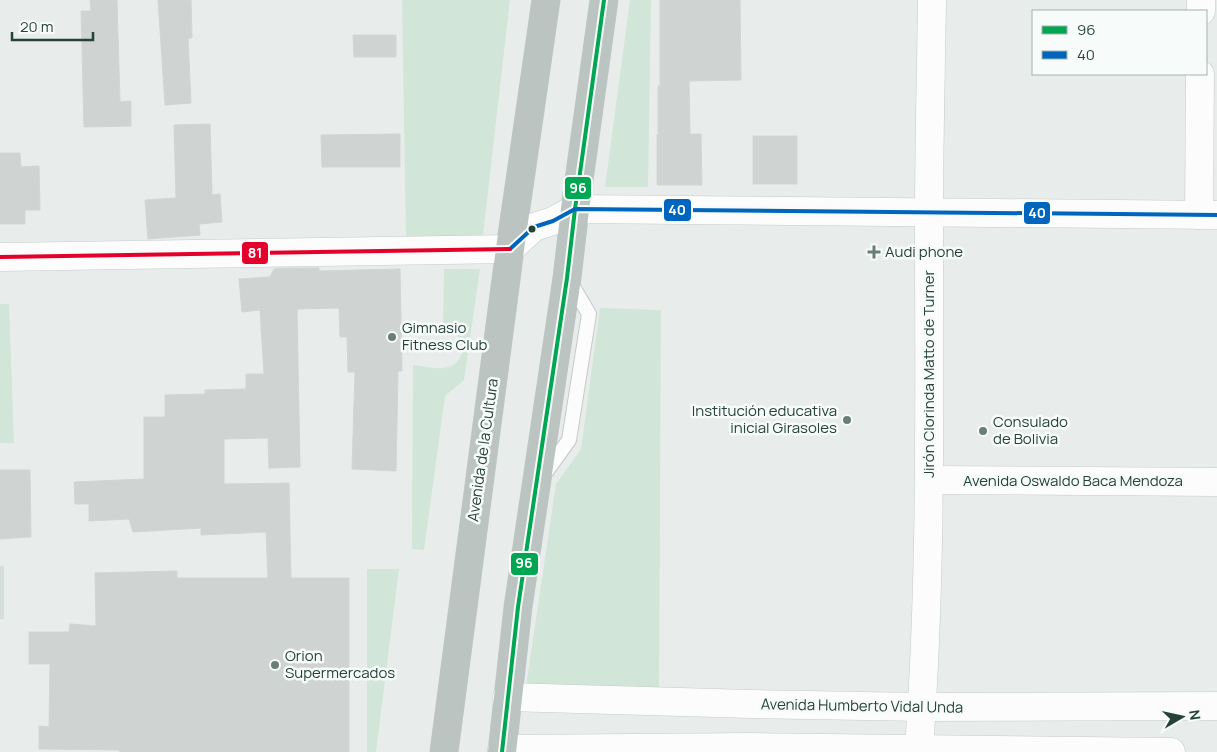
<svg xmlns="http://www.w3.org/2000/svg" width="1217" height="752" font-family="Manrope,sans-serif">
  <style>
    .built { fill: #d6dedb }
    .green { fill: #d1e6d8 }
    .building { fill: #cfd4d2; stroke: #d1d6d4 }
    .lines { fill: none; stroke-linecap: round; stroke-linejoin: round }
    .lane-casing { stroke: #c5cac8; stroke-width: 16 }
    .street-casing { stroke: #c5cac8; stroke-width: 29 }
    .highway-casing { stroke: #c3ccc9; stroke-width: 29 }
    .lane { stroke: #fcfcfc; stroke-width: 14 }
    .street { stroke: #fcfcfc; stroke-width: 28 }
    .highway { stroke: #bcc4c2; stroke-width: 28 }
    .bus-1-casing { stroke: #f7fbf9; stroke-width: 8 }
    .bus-2-casing { stroke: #f7fbf9; stroke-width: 8 }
    .bus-3-casing { stroke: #f7fbf9; stroke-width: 8 }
    .bus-1 { stroke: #00a651; stroke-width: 4 }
    .bus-2 { stroke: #0065bd; stroke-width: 4 }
    .bus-3 { stroke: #e4002b; stroke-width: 4 }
    .bus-dot { fill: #24423a; stroke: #f7fbf9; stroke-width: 2 }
    .poi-dot { fill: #697e78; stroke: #f7fbf9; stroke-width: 2 }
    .labels { text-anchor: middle; stroke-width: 5; stroke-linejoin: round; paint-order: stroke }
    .poi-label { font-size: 15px; fill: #24423a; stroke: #f7fbf9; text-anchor: start }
    .street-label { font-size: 15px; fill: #24423a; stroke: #f7fbf9 }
    .line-badge { stroke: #f7fbf9; stroke-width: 2 }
    .badge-label { font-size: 14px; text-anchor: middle; font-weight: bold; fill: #fff }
  </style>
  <rect width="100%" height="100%" fill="#e8edeb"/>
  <rect class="built" x="0" y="566" width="4" height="53"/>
  <g class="green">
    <path d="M402 0H510L483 235 406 239Z"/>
    <path d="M630 0H651L648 187H605Z"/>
    <path d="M444 269H480L464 380 445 396 424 550 412 549 413 365C423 366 435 369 444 368 456 367 465 355 462 343 459 335 449 329 443 324Z"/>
    <path d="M0 304H9L14 443H0Z"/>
    <path d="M600 308 661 310 659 694 525 693 556 484 581 449Z"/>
    <path d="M367 569H399L376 752H367Z"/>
  </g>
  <g class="building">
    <path d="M90 0H117L120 102 131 101V126L84 127 81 11H91Z"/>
    <path d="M158 0H191L192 38H188L191 103 165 105Z"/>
    <path d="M660 0H740L741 80 689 81 690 134H701L702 185H657V135H658V86H660Z"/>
    <path d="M353 35H396V57H354Z"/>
    <path d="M210 124 212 195 220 194 222 222 199 224 200 235 148 239 145 200 176 198 174 125Z"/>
    <path d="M400 134V167H322L321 135Z"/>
    <rect x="753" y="136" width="44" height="48"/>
    <path d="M0 153H20L21 167 39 166 40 210H25V224H0Z"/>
    <path d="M281 268H319V271L400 269 402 371H398L396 471 352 469 355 372H348L347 337H340L339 308 297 309 300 467 269 468 268 438 224 439V484L289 483 291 578H349V752H120L119 750 39 749V726L49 727 50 664H29V632H69L70 624 96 626 95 573 177 571V578H268L266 532 201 535V528L133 532 129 519 89 521V504H75L74 482 144 479V417H165V395L205 394V390L246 389V374H264L260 310 242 312 239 279 270 277 274 269Z"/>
    <path d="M0 470H30L31 537 0 539Z"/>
  </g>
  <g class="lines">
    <g class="lane-casing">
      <path id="lane" d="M543 476 569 440 589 314 569 280"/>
    </g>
    <g class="street-casing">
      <g id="street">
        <path d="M1201 11V0"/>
        <path d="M1199 215 1200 74"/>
        <path d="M0 257 510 249 534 227 553 221 575 209 1217 215"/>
        <path d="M930 480 1217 482"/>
        <path d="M507 697 750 704 922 707 1217 706"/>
        <path d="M919 748C932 571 929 393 929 216 929 144 931 72 932 0"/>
        <path d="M502 749 751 747 1171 752"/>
      </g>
    </g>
    <g class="highway-casing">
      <g id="highway">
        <path d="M444 752 510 249 546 0"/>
        <path d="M502 752 518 607 567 278 575 209 604 0"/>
      </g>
    </g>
    <use href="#lane" class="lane"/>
    <use href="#street" class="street"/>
    <use href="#highway" class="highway"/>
    <g class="bus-1-casing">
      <path id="bus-1" d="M502 752 518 607 567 278 575 209 604 0"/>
    </g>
    <g class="bus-2-casing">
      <path id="bus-2" d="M510 249 534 227 553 221 575 209 1217 215"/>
    </g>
    <g class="bus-3-casing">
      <path id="bus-3" d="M0 257 510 249"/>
    </g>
    <use href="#bus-1" class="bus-1"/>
    <use href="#bus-2" class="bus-2"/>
    <use href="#bus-3" class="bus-3"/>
  </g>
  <circle class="bus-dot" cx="532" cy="229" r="4.5"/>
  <g class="poi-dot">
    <path d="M871.5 244.5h5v5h5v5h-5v5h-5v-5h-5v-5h5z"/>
    <circle cx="392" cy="337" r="5"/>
    <circle cx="847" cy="420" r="5"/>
    <circle cx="983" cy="431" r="5"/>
    <circle cx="275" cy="665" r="5"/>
  </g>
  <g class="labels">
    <g class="poi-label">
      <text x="885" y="257">Audi phone</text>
      <text x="402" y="333">Gimnasio<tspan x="402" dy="17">Fitness Club</tspan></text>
      <text x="837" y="416" text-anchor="end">Institución educativa<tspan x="837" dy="17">inicial Girasoles</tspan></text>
      <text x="993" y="427">Consulado<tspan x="993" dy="17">de Bolivia</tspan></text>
      <text x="285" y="661">Orion<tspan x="285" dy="17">Supermercados</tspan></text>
    </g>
    <g class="street-label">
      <text transform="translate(929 374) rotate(-90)" y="5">Jirón Clorinda Matto de Turner</text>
      <text transform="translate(483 450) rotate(-82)" y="5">Avenida de la Cultura</text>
      <text x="1073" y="486">Avenida Oswaldo Baca Mendoza</text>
      <text transform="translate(862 706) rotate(1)" y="5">Avenida Humberto Vidal Unda</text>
    </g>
  </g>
  <g class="line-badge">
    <rect x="564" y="176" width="28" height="24" rx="5" fill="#00a651"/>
    <rect x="663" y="198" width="29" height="24" rx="5" fill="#0065bd"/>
    <rect x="1023" y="201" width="28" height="24" rx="5" fill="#0065bd"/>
    <rect x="241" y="241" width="28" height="24" rx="5" fill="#e4002b"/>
    <rect x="510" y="552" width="29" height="24" rx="5" fill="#00a651"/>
  </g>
  <g class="badge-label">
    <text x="578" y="193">96</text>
    <text x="677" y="215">40</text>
    <text x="1037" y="218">40</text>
    <text x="255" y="258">81</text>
    <text x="524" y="568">96</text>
  </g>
  <rect x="1032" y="10" width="175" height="65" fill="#f7fbf9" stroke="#a3b1ad"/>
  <rect x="1042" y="26" width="25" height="8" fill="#00a651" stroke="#a3b1ad"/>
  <text x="1077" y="35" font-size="15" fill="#24423a">96</text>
  <rect x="1042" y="51" width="25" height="8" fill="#0065bd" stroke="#a3b1ad"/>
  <text x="1077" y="60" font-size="15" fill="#24423a">40</text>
  <g transform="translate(1182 717) rotate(81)" stroke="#f7fbf9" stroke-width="4" paint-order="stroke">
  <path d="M0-4L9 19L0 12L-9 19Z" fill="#24423a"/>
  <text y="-8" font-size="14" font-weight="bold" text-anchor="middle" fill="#24423a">N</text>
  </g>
  <path d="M12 32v8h81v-8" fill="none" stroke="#24423a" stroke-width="2.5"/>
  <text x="20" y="32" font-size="15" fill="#24423a" stroke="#f7fbf9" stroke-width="4" paint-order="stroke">20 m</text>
</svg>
